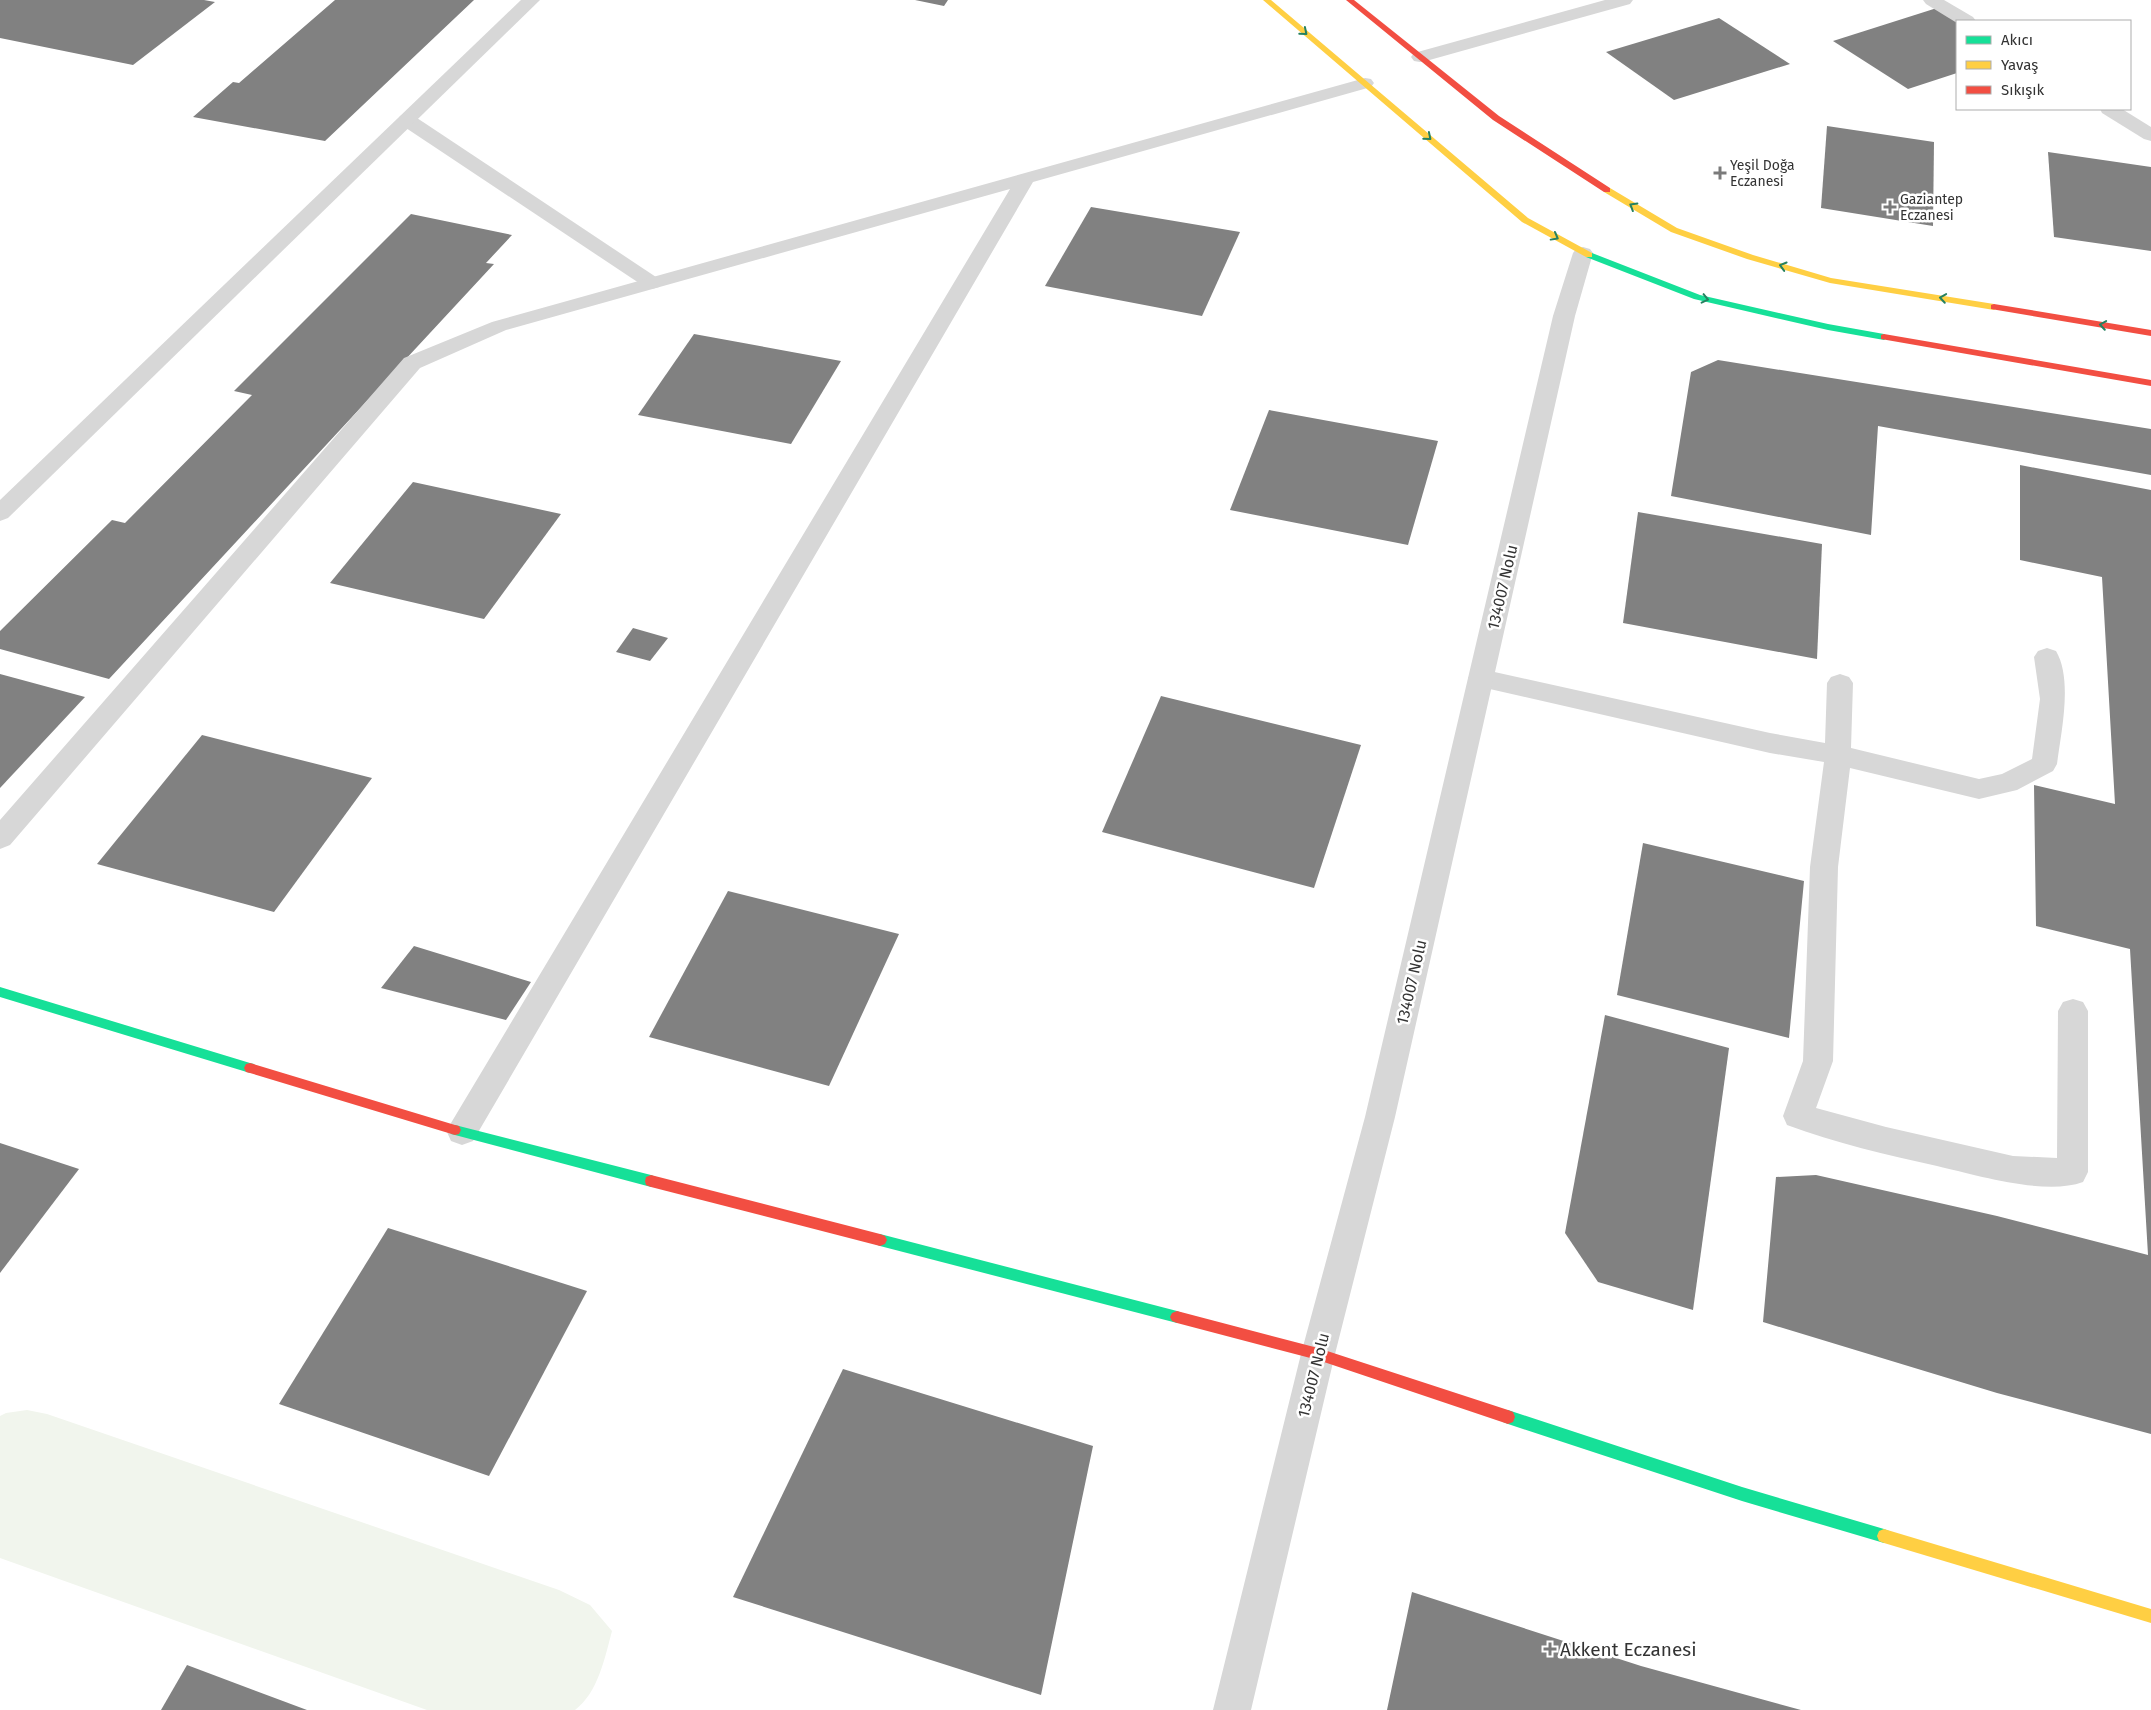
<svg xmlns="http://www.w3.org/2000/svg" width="2151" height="1710" font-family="'Fira Sans',sans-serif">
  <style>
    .green { fill: #f1f5ed }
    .building { fill: #818181 }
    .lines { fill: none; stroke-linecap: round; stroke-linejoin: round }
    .lane { fill: #d7d7d7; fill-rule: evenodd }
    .street { fill: #d7d7d7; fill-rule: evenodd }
    .fast { fill: #16e098; fill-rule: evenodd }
    .slow { fill: #ffcf43; fill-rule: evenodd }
    .jam { fill: #f24e42; fill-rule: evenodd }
    .oneway { stroke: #268160 }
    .poi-dot { fill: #7a7a7a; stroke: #fff; stroke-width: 2 }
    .labels { text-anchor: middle; stroke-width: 5; stroke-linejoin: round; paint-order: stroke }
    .far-poi-label { font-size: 14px; fill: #333; stroke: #fff; text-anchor: start }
    .street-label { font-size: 16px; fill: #333; stroke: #fff }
    .near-poi-label { font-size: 19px; fill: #333; stroke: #fff; text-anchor: start }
  </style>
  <rect width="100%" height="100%" fill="#fff"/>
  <path class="green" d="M27 1410 47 1414 559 1590 590 1605 612 1631C605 1657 598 1693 575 1710H427L0 1558V1416L6 1413Z"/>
  <g class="building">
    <path d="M0 0H204L215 2 133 65 0 38Z"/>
    <path d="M335 0H474L325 141 193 117 233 82 239 83Z"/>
    <path d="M915 0H948L944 6Z"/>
    <path d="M1940 7 1957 21V73L1908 89 1833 41Z"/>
    <path d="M1719 18 1790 64 1674 100 1606 52Z"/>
    <path d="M1827 126 1934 142 1933 226 1821 208Z"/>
    <path d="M2048 152 2151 167V251L2054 237Z"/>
    <path d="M1091 207 1240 232 1202 316 1045 286Z"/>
    <path d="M411 214 512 235 486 263 494 264 109 679 0 649V631L112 520 125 523 252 395 234 391Z"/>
    <path d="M694 334 841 361 791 444 638 415Z"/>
    <path d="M1718 360 2151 429V475L1878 426 1871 535 1671 496 1691 372Z"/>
    <path d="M1269 410 1438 441 1408 545 1230 510Z"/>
    <path d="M2020 465 2151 490V1434L1997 1393 1763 1322 1776 1177 1816 1175 1997 1216 2148 1255 2130 949 2036 926 2034 785 2115 804 2102 577 2020 560Z"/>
    <path d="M413 482 561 514 484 619 330 583Z"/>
    <path d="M1638 512 1822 544 1817 659 1623 623Z"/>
    <path d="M633 628 668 638 650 661 616 652Z"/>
    <path d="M0 674 85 697 0 788Z"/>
    <path d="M1161 696 1361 745 1314 888 1102 832Z"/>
    <path d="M202 735 372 778 274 912 97 864Z"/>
    <path d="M1643 843 1804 881 1789 1038 1617 995Z"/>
    <path d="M728 891 899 934 829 1086 649 1037Z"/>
    <path d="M414 946 531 982 506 1020 381 988Z"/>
    <path d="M1605 1015 1729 1048 1693 1310 1598 1282 1565 1233Z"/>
    <path d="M0 1143 79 1169 0 1273Z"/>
    <path d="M388 1228 587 1291 489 1476 279 1404Z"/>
    <path d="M843 1369 1093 1446 1041 1695 733 1597Z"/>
    <path d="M1412 1592 1641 1666 1801 1710H1387Z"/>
    <path d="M187 1665 307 1710H161Z"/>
  </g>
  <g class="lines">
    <g class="lane">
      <path d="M407 114 414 116 659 279 662 283 659 287 652 289 645 287 400 124 398 120 400 116Z"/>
      <path d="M2047 648 2056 651C2073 680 2061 732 2057 764L2053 771 2017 790 1979 799 1850 768 1838 867 1833 1061 1816 1108 1886 1127 2013 1156 2057 1158 2058 1011 2063 1002 2073 999 2083 1002 2088 1011V1172L2083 1182C2045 1196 1976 1175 1937 1166 1887 1155 1836 1143 1787 1125L1783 1116 1803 1061 1810 867 1824 762 1770 753 1481 687 1472 684 1468 678 1472 672 1481 669 1770 733 1825 743 1827 683 1831 677 1840 674 1849 677 1853 683 1851 748 1979 779 2002 774 2032 759 2040 699 2034 657 2038 651Z"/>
    </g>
    <g class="street">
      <path d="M521 0H540L8 518 0 521V500Z"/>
      <path d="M1605 0H1633L1630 4 1426 61 1420 62 1414 61 1411 57 1414 53Z"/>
      <path d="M1923 0H1944L1973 17 1976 21 1957 23 1926 4Z"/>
      <path d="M1365 78 1371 79 1374 83 1371 87 1033 182 473 1141 462 1145 451 1141 447 1132 451 1123 1010 189 506 330 420 368 10 845 0 849V820L404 358 492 322Z"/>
      <path d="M2100 109H2122L2151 127V141L2144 139 2102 113Z"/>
      <path d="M1583 247 1590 249 1593 253 1575 316 1395 1117 1335 1354 1251 1710H1213L1301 1354 1365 1117 1553 316 1573 253 1576 249Z"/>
    </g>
    <g class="fast">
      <path d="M1586 253H1592L1700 295 1828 324 1884 334 1888 337 1884 340 1828 330 1694 299 1586 257Z"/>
      <path d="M0 987 250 1063 254 1064 256 1068 254 1072 250 1073 0 997Z"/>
      <path d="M455 1125 651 1175 656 1177 657 1181 656 1185 651 1187 455 1135 451 1134 449 1130 451 1126Z"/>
      <path d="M880 1234 1177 1311 1182 1313 1184 1317 1182 1321 1177 1323 880 1246 875 1244 873 1240 875 1236Z"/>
      <path d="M1508 1410 1742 1487 1884 1529 1889 1531 1891 1536 1889 1541 1884 1543 1742 1501 1508 1424 1503 1422 1501 1417 1503 1412Z"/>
    </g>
    <g class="slow">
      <path d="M1263 0H1271L1528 218 1592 253V257H1586L1522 222Z"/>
      <path d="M1604 188H1610L1677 228 1753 255 1831 278 1994 304 1998 307 1994 310 1830 283 1747 259 1671 232 1604 192Z"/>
      <path d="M1884 1529 2151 1609V1623L1884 1543 1879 1541 1877 1536 1879 1531Z"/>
    </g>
    <g class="jam">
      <path d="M1346 0H1354L1499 116 1610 188V192H1604L1493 120Z"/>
      <path d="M1994 304 2151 330V336L1991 309V305Z"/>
      <path d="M1884 334 2151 380V386L1881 339V335Z"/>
      <path d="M250 1063 455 1125 459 1126 461 1130 459 1134 455 1135 250 1073 246 1072 244 1068 246 1064Z"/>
      <path d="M651 1175 880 1234 885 1236 887 1240 885 1244 880 1246 651 1187 646 1185 645 1181 646 1177Z"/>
      <path d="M1177 1311 1318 1348 1508 1410 1513 1412 1515 1417 1513 1422 1508 1424 1318 1360 1177 1323 1172 1321 1170 1317 1172 1313Z"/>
    </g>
  </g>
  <defs><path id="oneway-chevron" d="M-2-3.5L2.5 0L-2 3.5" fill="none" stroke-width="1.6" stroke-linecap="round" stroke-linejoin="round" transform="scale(1.25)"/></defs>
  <g class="oneway">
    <use href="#oneway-chevron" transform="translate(1304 32) rotate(40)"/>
    <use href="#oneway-chevron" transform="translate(1428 137) rotate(40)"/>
    <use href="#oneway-chevron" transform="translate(1633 206) rotate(-149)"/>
    <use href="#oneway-chevron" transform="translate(1555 237) rotate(29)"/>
    <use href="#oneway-chevron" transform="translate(1783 266) rotate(-164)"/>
    <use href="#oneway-chevron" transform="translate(1943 298) rotate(-171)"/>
    <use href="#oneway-chevron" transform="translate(1705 299) rotate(13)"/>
    <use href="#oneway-chevron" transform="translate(2103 325) rotate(-171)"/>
  </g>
  <g class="poi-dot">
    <path d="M1717.5 165.5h5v5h5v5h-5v5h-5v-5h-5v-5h5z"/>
    <path d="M1887.5 199.5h5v5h5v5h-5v5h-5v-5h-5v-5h5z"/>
    <path d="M1547.5 1641.5h5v5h5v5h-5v5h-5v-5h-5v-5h5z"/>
  </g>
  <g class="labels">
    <g class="far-poi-label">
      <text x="1730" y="170">Yeşil Doğa<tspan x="1730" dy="16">Eczanesi</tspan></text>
      <text x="1900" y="204">Gaziantep<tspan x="1900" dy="16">Eczanesi</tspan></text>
    </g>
    <g class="street-label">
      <text transform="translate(1502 587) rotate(-77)" y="6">134007 Nolu</text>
      <text transform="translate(1411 982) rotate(-77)" y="6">134007 Nolu</text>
      <text transform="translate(1313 1375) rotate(-76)" y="6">134007 Nolu</text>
    </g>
    <g class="near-poi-label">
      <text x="1560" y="1656">Akkent Eczanesi</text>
    </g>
  </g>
  <rect x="1956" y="20" width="175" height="90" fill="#ffffff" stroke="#adadad"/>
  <rect x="1966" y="36" width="25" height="8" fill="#16e098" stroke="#adadad"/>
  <text x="2001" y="45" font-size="15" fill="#333333">Akıcı</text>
  <rect x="1966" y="61" width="25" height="8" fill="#ffcf43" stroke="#adadad"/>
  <text x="2001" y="70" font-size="15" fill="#333333">Yavaş</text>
  <rect x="1966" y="86" width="25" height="8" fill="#f24e42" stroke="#adadad"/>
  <text x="2001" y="95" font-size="15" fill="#333333">Sıkışık</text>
</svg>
